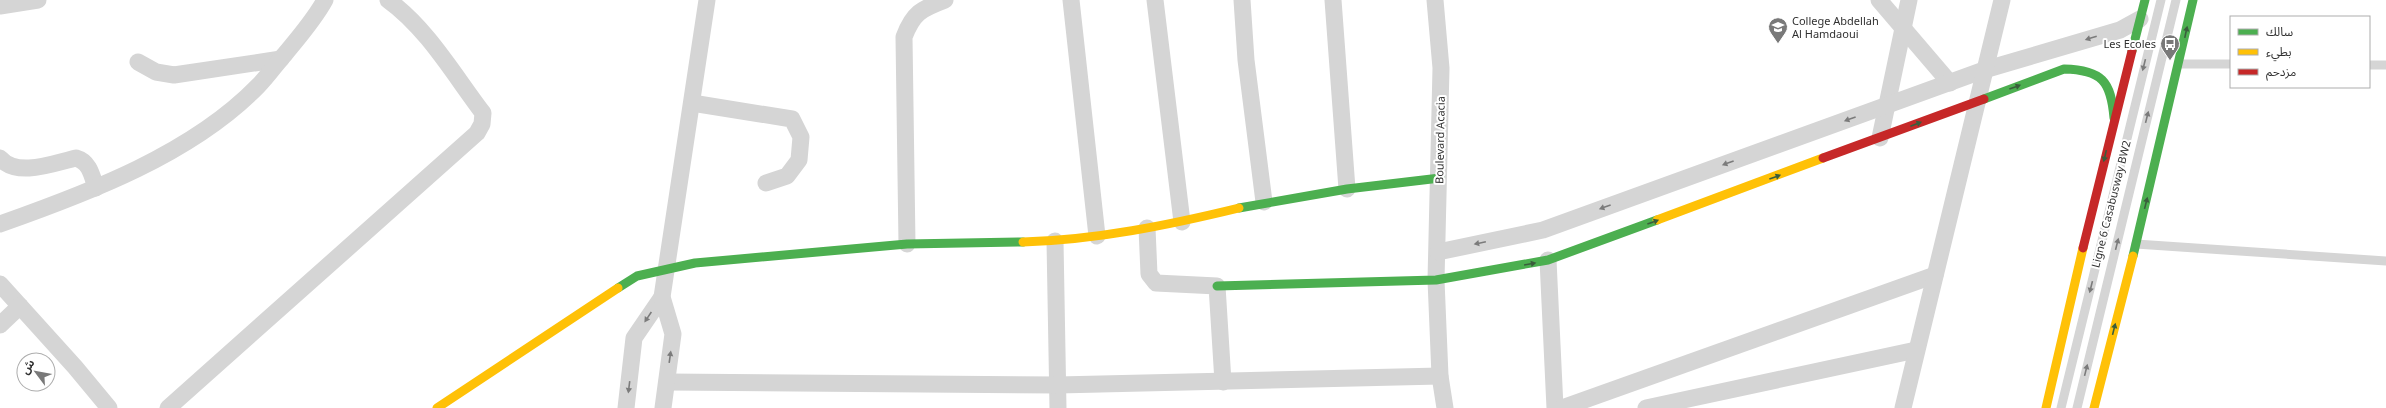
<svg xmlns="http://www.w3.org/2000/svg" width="2386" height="408" font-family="'Noto Sans','Noto Sans Arabic',sans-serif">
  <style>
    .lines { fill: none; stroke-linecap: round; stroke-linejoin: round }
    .lane { stroke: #d5d5d5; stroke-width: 9 }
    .street { stroke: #d5d5d5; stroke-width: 17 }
    .fast { stroke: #4caf50; stroke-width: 9 }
    .slow { stroke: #ffc107; stroke-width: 9 }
    .jam { stroke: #c62828; stroke-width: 9 }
    .oneway { fill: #3a5d3c }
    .oneway2 { fill: #7b7b7b }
    .labels { text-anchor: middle; stroke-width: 4; stroke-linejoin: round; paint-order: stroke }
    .poi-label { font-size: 11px; fill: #313131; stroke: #fff; text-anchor: start }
    .street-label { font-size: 11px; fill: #313131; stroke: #fff }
  </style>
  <rect width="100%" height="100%" fill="#fff"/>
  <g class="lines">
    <g class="lane">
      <path d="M2179 64H2231"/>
      <path d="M2369 65H2386"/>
      <path d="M2136 244 2386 261"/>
      <path d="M2061 408 2161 0"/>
      <path d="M2077 408 2176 0"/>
    </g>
    <g class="street">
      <path d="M1071 0 1097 236"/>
      <path d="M1155 0 1182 222"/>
      <path d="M1242 0 1246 60 1264 202"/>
      <path d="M1333 0 1347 189"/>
      <path d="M1435 0 1441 68 1436 280 1440 376 1445 408"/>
      <path d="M1879 0 1950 83"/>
      <path d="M0 6 38 0"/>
      <path d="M138 62 156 72 174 75 281 59"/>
      <path d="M692 103 792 119 801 137 799 160 787 176 766 183"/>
      <path d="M1880 138 1909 0"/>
      <path d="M0 158C17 178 54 163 76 158 90 162 92 176 96 188"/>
      <path d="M0 224C88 193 192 154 258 86 268 76 276 64 285 54 299 37 314 20 325 0"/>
      <path d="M1147 228 1149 274 1156 283 1217 286 1223 382"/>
      <path d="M1055 241 1058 408"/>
      <path d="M907 244 904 37C913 13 921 9 945 0"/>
      <path d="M1438 252 1543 230 1984 70 2120 30 2140 19"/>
      <path d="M1548 260 1555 408"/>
      <path d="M0 284 75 367 109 408"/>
      <path d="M0 325 20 306"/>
      <path d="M667 382 1058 385 1440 376"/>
      <path d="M168 408 477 133 482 124 483 113C454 75 427 28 388 0"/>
      <path d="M626 408 634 338 662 297"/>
      <path d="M663 408 673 334 662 297 707 0"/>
      <path d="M1562 408 1935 275"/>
      <path d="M1646 408 1916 350"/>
      <path d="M1903 408 2002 0"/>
    </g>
    <g class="fast">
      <path d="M2132 51 2145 0"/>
      <path d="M1984 99 2064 69C2102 70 2111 81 2114 118"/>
      <path d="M1239 208 1347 189 1440 178"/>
      <path d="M2133 256 2193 0"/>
      <path d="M1217 286 1436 280 1548 260 1657 220"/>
      <path d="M618 288 637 276 695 263 907 244 1023 242"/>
    </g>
    <g class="slow">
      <path d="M1657 220 1823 158"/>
      <path d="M1023 242C1096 240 1169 225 1239 208"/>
      <path d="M437 408 618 288"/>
      <path d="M2046 408 2083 248"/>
      <path d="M2094 408 2133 256"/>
    </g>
    <g class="jam">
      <path d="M1823 158 1984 99"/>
      <path d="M2083 248 2132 51"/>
    </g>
  </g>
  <defs><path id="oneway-solid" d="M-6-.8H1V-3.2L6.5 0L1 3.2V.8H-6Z"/></defs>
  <g class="oneway">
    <use href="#oneway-solid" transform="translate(2186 32) rotate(-78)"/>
    <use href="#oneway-solid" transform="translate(2015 87) rotate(-20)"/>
    <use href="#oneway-solid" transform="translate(1916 124) rotate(-21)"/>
    <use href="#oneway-solid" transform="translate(2105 156) rotate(103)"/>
    <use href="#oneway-solid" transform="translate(1775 177) rotate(-20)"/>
    <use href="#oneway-solid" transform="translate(2146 203) rotate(-76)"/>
    <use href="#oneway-solid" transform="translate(1653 222) rotate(-20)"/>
    <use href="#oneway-solid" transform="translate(1530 264) rotate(-10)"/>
    <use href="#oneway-solid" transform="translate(2114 329) rotate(-76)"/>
  </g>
  <g class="oneway2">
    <use href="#oneway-solid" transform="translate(2091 38) rotate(163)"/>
    <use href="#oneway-solid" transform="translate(2144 65) rotate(104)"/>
    <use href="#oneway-solid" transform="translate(2147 117) rotate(-76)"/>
    <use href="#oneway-solid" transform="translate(1850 119) rotate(160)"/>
    <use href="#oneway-solid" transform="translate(1728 163) rotate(160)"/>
    <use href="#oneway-solid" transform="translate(1605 207) rotate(160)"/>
    <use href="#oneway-solid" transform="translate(1480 243) rotate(168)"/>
    <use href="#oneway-solid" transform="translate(2117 244) rotate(-76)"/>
    <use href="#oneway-solid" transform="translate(2091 287) rotate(104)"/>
    <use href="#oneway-solid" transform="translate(648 317) rotate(124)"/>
    <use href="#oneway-solid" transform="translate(670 357) rotate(-82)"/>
    <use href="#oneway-solid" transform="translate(2086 370) rotate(-76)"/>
    <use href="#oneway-solid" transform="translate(629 387) rotate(97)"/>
  </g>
  <defs>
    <g id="school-pin" transform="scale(1)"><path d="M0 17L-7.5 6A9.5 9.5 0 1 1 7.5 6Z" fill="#797979" stroke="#fff"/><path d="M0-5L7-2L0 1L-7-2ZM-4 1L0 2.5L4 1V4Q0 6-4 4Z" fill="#fff"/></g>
    <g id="bus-pin" transform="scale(1)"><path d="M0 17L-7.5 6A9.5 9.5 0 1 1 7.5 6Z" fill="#797979" stroke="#fff"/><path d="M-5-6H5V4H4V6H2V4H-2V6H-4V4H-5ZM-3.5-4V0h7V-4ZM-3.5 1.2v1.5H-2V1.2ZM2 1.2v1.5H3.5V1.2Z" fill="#fff"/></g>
  </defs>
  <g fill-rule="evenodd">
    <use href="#school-pin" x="1778" y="27"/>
    <use href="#bus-pin" x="2170" y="44"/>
  </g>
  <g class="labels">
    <g class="poi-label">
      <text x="1792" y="25">College Abdellah<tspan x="1792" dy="13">Al Hamdaoui</tspan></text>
      <text x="2156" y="48" text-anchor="end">Les Ecoles</text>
    </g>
    <g class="street-label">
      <text transform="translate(1440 140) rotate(-89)" y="4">Boulevard Acacia</text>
      <text transform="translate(2111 204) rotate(-76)" y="4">Ligne 6 Casabusway BW2</text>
    </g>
  </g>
  <rect x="2230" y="16" width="140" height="72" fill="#ffffff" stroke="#adadad"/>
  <rect x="2238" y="29" width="20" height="6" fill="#4caf50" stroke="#adadad"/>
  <text x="2266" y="36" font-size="12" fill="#313131">سالك</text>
  <rect x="2238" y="49" width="20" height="6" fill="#ffc107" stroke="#adadad"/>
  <text x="2266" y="56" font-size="12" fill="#313131">بطيء</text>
  <rect x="2238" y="69" width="20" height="6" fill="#c62828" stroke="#adadad"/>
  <text x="2266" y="76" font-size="12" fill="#313131">مزدحم</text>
  <g transform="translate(36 372) rotate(302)"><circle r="19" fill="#ffffff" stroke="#adadad"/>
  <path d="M0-3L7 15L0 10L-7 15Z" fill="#797979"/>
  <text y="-6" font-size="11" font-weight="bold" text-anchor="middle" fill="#313131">ش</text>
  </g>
</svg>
